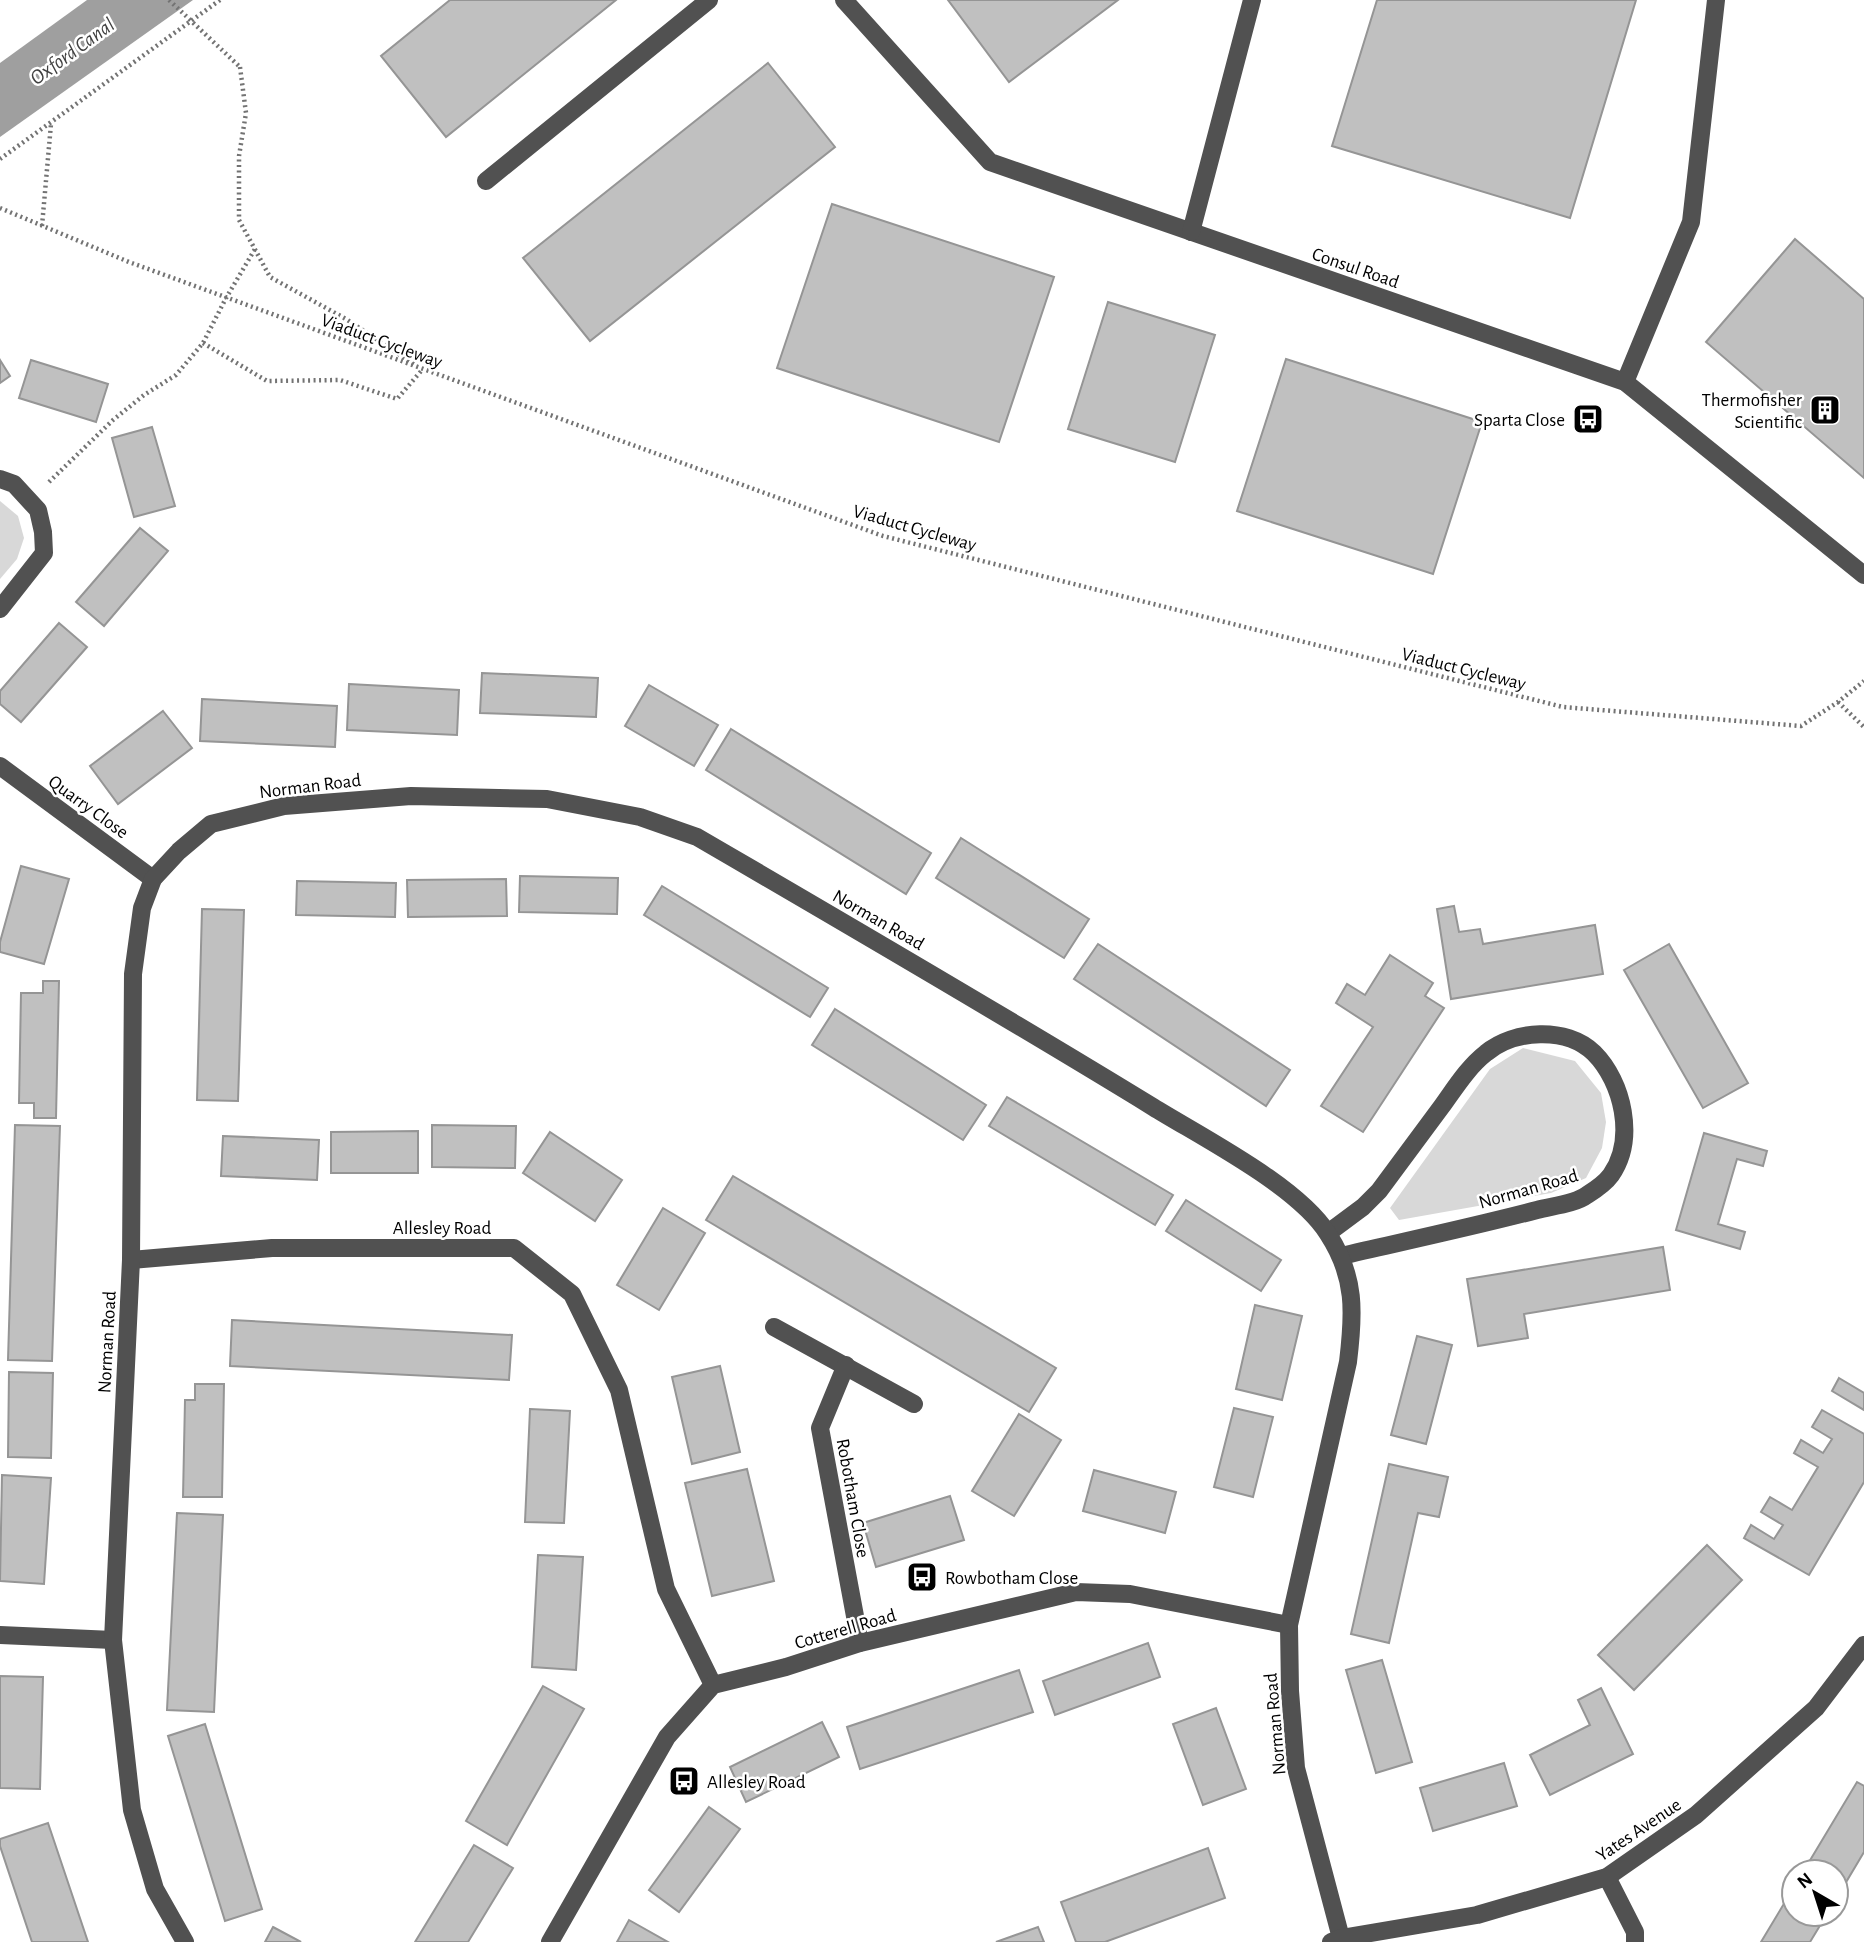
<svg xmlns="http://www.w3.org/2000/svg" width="1864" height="1942" font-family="'Alegreya Sans',sans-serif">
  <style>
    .green { fill: #d8d8d8 }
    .water { fill: #9f9f9f }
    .building { fill: #c0c0c0; stroke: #959595; stroke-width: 2 }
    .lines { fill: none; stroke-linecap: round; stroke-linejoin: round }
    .path { stroke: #737373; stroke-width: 4.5; stroke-dasharray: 2 3.5; stroke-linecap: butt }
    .minor { stroke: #515151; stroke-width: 18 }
    .path-bridge { stroke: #737373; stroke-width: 4.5; stroke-dasharray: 2 3.5; stroke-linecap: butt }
    .labels { text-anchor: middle; stroke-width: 5; stroke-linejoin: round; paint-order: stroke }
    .street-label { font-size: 19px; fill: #000; stroke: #fff }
    .poi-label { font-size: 19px; fill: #000; stroke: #fff; text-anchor: end }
    .water-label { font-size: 21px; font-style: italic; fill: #404040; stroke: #fff }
  </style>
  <rect width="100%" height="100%" fill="#fff"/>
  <g class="green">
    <path d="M0 501 18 516 24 538 17 559 0 579Z"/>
    <path d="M1523 1048 1575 1061 1601 1093 1606 1122 1602 1148 1586 1178 1551 1193 1399 1220 1390 1208 1490 1069Z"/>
  </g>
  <path class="water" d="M87 0H193L0 137V63Z"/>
  <g class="building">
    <path d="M450 0H616L446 137 381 56Z"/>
    <path d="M948 0H1118L1009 82Z"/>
    <path d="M1377 0H1636L1570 218 1332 146Z"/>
    <path d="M768 63 835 147 590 341 523 258Z"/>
    <path d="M832 204 1054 277 999 442 777 368Z"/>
    <path d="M1795 239 1864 299V478L1706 342Z"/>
    <path d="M1108 302 1215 335 1175 462 1068 429Z"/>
    <path d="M1286 359 1482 422 1433 574 1237 511Z"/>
    <path d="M0 360 10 376 0 383Z"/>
    <path d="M31 360 108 384 96 422 19 398Z"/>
    <path d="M152 427 175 506 134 517 112 438Z"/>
    <path d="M140 528 168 551 104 626 76 602Z"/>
    <path d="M59 623 87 647 21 722 0 704V691Z"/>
    <path d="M482 673 598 678 596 717 480 713Z"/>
    <path d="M349 684 459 690 457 735 347 730Z"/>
    <path d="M649 685 718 725 694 766 625 726Z"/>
    <path d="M202 699 337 706 335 747 200 741Z"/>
    <path d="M163 711 192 748 118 804 90 766Z"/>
    <path d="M731 729 931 853 906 894 706 770Z"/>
    <path d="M961 838 1089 919 1064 958 936 878Z"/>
    <path d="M21 866 69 879 44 964 0 952V942Z"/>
    <path d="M520 876 618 878 617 914 519 912Z"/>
    <path d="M506 879 507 916 408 917 407 880Z"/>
    <path d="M297 881 396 883 395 917 296 915Z"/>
    <path d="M662 886 828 988 810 1017 644 915Z"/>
    <path d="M1454 906 1459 932 1480 929 1483 944 1595 925 1603 974 1451 999 1437 909Z"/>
    <path d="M202 909 244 910 238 1101 197 1100Z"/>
    <path d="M1098 944 1290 1070 1266 1106 1074 979Z"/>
    <path d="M1669 944 1748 1083 1703 1108 1624 970Z"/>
    <path d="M1390 955 1433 983 1425 996 1444 1008 1363 1132 1321 1106 1373 1027 1336 1003 1347 984 1365 995Z"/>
    <path d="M43 981H59L56 1118H34V1103H19L21 993H43Z"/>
    <path d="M835 1009 986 1105 963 1140 812 1045Z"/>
    <path d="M1007 1097 1173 1195 1155 1225 989 1126Z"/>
    <path d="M15 1125 60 1126 52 1361 8 1360Z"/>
    <path d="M432 1125 516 1126 515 1168 432 1167Z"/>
    <path d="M418 1131V1173H331V1132Z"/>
    <path d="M550 1132 622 1180 595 1221 523 1173Z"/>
    <path d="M1704 1133 1767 1151 1763 1166 1737 1159 1718 1224 1745 1232 1740 1249 1676 1230Z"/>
    <path d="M223 1136 319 1140 317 1180 221 1176Z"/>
    <path d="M733 1176 1056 1368 1029 1412 706 1220Z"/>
    <path d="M1186 1200 1281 1260 1261 1291 1166 1231Z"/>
    <path d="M663 1208 705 1233 659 1310 617 1285Z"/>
    <path d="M1663 1247 1670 1290 1524 1314 1528 1338 1478 1346 1467 1279Z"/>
    <path d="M1255 1305 1302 1316 1282 1400 1236 1389Z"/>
    <path d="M232 1320 512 1335 509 1380 230 1366Z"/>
    <path d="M1417 1336 1452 1345 1426 1444 1391 1435Z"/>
    <path d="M720 1366 740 1452 692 1464 672 1377Z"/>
    <path d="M9 1372 53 1373 51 1458 8 1457Z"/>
    <path d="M1839 1378 1864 1393V1410L1832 1391Z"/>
    <path d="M195 1384H224L222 1497H183L185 1400H195Z"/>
    <path d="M1234 1408 1273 1417 1253 1497 1214 1487Z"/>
    <path d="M530 1409 570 1411 564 1523 525 1522Z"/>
    <path d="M1822 1410 1864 1434V1482L1809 1575 1744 1538 1751 1525 1774 1539 1783 1525 1761 1512 1770 1497 1792 1510 1818 1467 1794 1453 1801 1440 1823 1453 1832 1439 1812 1427Z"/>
    <path d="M1019 1414 1061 1440 1014 1516 972 1491Z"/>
    <path d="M1389 1464 1448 1477 1439 1517 1418 1513 1389 1643 1351 1634Z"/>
    <path d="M747 1469 774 1581 712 1596 685 1483Z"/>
    <path d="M1094 1470 1176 1492 1165 1533 1083 1511Z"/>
    <path d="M2 1475 51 1478 44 1584 0 1581Z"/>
    <path d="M950 1496 964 1540 876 1567 863 1523Z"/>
    <path d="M177 1513 223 1515 214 1712 167 1710Z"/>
    <path d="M1707 1545 1742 1580 1634 1690 1598 1655Z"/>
    <path d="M538 1555 583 1557 576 1670 532 1667Z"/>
    <path d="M1148 1643 1160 1677 1055 1715 1043 1681Z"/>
    <path d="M1382 1660 1412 1762 1376 1773 1346 1670Z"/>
    <path d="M1019 1670 1033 1712 860 1769 847 1727Z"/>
    <path d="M0 1676 43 1677 40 1789 0 1788Z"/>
    <path d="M543 1686 584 1709 507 1845 466 1821Z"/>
    <path d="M1601 1688 1633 1754 1550 1795 1530 1755 1590 1725 1578 1700Z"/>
    <path d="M1216 1708 1246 1789 1203 1805 1173 1724Z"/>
    <path d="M822 1722 839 1757 746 1802 730 1767Z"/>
    <path d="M205 1724 262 1909 225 1921 168 1736Z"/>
    <path d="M1504 1763 1517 1806 1433 1831 1420 1788Z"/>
    <path d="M1857 1782 1864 1786V1852L1836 1899V1872H1803Z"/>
    <path d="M709 1807 740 1829 679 1912 649 1890Z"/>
    <path d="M48 1823 88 1942H32L0 1846V1839Z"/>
    <path d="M474 1845 513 1868 468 1942H415Z"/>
    <path d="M1208 1848 1225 1898 1105 1942H1076L1061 1902Z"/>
    <path d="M1794 1887V1914H1827L1810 1942H1761Z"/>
    <path d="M629 1920 668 1942H617Z"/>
    <path d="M273 1927 301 1942H265Z"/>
    <path d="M1038 1927 1044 1942H996Z"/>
  </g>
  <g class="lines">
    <g class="path">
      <path d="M240 67 246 113 239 156V220L270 277 346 319 415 365"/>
      <path d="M0 159 220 0"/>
      <path d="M0 208 129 262 883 536 1563 707 1801 726 1838 702 1864 681"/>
      <path d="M42 226 51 124"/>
      <path d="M203 343 267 381 340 380 397 399 422 370"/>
      <path d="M49 482 113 420 144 395 176 375 203 343 226 298 255 249"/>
      <path d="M1838 702 1864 727"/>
    </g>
    <g class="minor">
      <path d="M844 0 990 162 1625 382 1864 575"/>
      <path d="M486 181 709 0"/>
      <path d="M1191 232 1252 0"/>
      <path d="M1625 382 1691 222 1716 0"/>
      <path d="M0 479 14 484 38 510 43 532 44 553 0 609"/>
      <path d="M0 766 153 879"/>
      <path d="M1328 1233 1363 1207 1379 1191C1400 1163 1421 1134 1442 1106 1455 1088 1468 1067 1486 1053 1514 1030 1566 1026 1594 1053 1623 1082 1636 1139 1611 1175 1606 1182 1595 1190 1587 1195 1575 1204 1552 1206 1537 1210 1472 1227 1406 1241 1341 1256"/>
      <path d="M131 1260 272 1248H514L572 1294 619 1390 666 1589 713 1685"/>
      <path d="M774 1327 914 1404"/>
      <path d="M846 1365 820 1428 860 1643"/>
      <path d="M0 1635 113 1640"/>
      <path d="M1607 1877 1635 1932V1942"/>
      <path d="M185 1942 155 1889 132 1810 113 1640 131 1260 133 974 142 908 153 879 179 851 211 824 284 806 411 796 547 799 640 817 697 837C850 926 1003 1015 1153 1107 1203 1138 1298 1186 1328 1234 1356 1277 1354 1313 1348 1362L1289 1625 1290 1691 1296 1768 1341 1938"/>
      <path d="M550 1942 667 1737 713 1685 786 1667 860 1643 1076 1592 1130 1594 1289 1625"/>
      <path d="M1331 1942 1341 1938 1477 1915 1607 1877 1696 1815 1816 1708 1864 1645"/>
    </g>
    <path class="path-bridge" d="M169 0 240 67"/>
  </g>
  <defs>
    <g id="building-square" transform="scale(1.575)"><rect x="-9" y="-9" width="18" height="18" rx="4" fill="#000" stroke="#fff"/><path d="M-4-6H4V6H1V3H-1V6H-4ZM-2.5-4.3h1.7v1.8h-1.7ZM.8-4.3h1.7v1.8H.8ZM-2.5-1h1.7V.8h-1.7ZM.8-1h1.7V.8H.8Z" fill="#fff"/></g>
    <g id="bus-square" transform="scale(1.575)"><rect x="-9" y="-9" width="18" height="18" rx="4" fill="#000" stroke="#fff"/><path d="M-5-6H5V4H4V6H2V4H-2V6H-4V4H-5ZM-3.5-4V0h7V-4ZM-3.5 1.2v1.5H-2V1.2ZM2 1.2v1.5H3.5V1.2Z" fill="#fff"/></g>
  </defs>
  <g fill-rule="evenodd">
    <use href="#building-square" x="1825" y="410"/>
    <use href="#bus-square" x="1588" y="419"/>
    <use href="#bus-square" x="922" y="1577"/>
    <use href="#bus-square" x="684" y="1781"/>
  </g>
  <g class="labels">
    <g class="street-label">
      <text transform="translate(1356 267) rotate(19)" y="7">Consul Road</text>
      <text transform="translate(382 340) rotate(20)" y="7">Viaduct Cycleway</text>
      <text transform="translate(915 527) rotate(16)" y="7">Viaduct Cycleway</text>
      <text transform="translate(1464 668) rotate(14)" y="7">Viaduct Cycleway</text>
      <text transform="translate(310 785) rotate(-7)" y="7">Norman Road</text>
      <text transform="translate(89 806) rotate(36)" y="7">Quarry Close</text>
      <text transform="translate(879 919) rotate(30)" y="7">Norman Road</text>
      <text transform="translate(1528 1188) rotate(-16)" y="7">Norman Road</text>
      <text x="442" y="1234">Allesley Road</text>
      <text transform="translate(106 1342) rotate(-87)" y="7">Norman Road</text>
      <text transform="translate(854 1498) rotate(80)" y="7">Robotham Close</text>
      <text transform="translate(845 1628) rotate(-16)" y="7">Cotterell Road</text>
      <text transform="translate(1274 1724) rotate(-95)" y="7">Norman Road</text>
      <text transform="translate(1638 1829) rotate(-34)" y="7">Yates Avenue</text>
    </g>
    <g class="poi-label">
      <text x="1802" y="406">Thermofisher<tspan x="1802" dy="22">Scientific</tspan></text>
      <text x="1565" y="426">Sparta Close</text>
      <text x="945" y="1584" text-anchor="start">Rowbotham Close</text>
      <text x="707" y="1788" text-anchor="start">Allesley Road</text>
    </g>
    <g class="water-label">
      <text transform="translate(72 51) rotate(-36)" y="7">Oxford Canal</text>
    </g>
  </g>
  <g transform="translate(1815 1893) rotate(321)"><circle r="33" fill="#ffffff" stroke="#999999" stroke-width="2"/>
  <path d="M0-5L12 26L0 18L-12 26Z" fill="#000000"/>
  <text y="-10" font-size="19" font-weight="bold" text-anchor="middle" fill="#000000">N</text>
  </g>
</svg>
